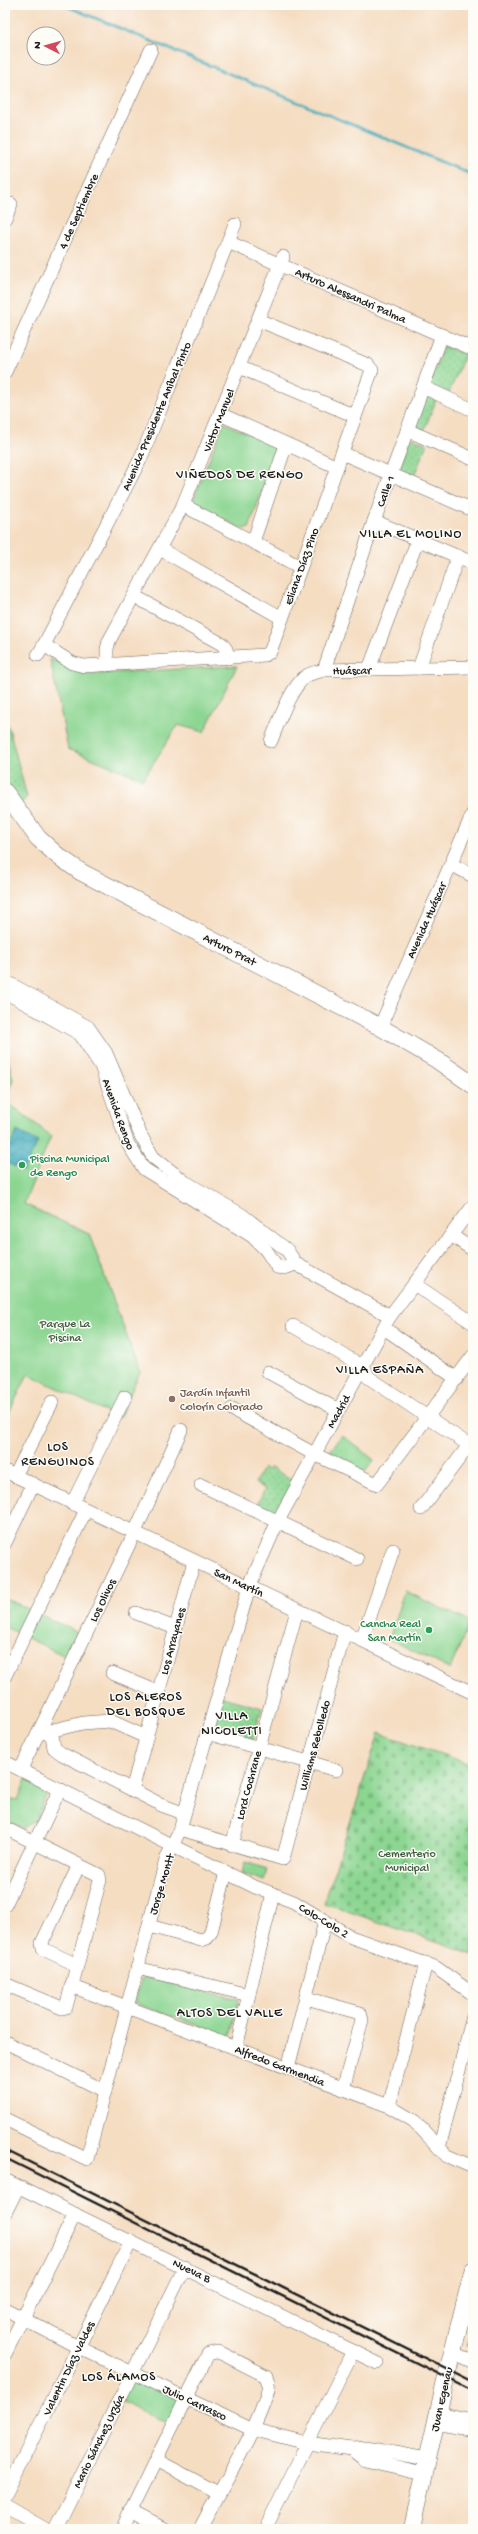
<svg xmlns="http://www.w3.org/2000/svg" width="478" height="2534" font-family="'Gochi Hand',sans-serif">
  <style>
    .grass { fill: url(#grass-dots); stroke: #547957 }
    .cemetery { fill: url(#cemetery-stones); stroke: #547957 }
    .green { fill: #8cd692; stroke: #547957 }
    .water { fill: url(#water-waves); stroke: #2c646c }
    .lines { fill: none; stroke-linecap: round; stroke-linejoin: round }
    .stream { stroke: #3dabbc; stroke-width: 2.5 }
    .minor-casing { stroke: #686056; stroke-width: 14 }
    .major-casing { stroke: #686056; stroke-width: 18 }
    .minor { stroke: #fff; stroke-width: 13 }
    .major { stroke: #fff; stroke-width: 17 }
    .rail { stroke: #1c1c1c; stroke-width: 2.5 }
    .leisure-dot { fill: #2e9e5b; stroke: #fdfcf7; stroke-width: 1.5 }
    .education-dot { fill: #8d6e63; stroke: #fdfcf7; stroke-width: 1.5 }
    .labels { text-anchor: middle; stroke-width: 3; stroke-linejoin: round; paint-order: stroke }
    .street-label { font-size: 12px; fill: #1c1c1c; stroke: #fdfcf7 }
    .leisure-label { font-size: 12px; fill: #27864d; stroke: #fdfcf7; text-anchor: start }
    .park-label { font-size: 12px; fill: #435d45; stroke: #fdfcf7 }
    .education-label { font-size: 12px; fill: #785e54; stroke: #fdfcf7; text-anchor: start }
    .neighbourhood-label { font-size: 13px; letter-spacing: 1px; fill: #1c1c1c; stroke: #fdfcf7 }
  </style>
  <defs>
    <pattern id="grass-dots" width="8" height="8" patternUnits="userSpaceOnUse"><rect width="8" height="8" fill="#8cd692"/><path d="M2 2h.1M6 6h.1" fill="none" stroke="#78b77d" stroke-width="1.8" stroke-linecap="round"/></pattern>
    <pattern id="cemetery-stones" width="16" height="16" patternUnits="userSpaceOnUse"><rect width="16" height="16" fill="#8cd692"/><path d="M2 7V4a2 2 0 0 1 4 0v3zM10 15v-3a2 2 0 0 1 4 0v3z" fill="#78b77d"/></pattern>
    <pattern id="water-waves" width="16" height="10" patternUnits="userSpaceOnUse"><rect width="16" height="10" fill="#3dabbc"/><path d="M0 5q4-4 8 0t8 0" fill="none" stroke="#328a98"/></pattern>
  </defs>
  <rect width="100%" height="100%" fill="#fdfcf7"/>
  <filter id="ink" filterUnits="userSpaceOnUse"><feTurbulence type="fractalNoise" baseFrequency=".025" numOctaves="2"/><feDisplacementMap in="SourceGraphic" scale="8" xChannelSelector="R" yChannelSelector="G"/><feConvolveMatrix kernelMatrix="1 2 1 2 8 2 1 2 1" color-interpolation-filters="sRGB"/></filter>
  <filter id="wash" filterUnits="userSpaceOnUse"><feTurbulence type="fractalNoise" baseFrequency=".012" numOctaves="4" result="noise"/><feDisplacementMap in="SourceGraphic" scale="16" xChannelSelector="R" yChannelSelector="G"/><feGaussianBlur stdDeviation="0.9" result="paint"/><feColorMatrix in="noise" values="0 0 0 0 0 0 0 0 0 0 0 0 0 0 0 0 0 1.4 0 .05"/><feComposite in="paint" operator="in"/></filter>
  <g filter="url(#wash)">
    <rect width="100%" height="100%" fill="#f5ddc2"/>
    <g class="grass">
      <path d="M443 346 465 354 449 393 430 385Z"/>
      <path d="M426 395 436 400 424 431 414 426Z"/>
      <path d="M409 437 427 444 413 478 400 472 399 468Z"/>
      <path d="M5 723 9 728 27 797 18 807 5 792Z"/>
      <path d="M270 1467 294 1481 273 1518 255 1509 265 1489 255 1483 263 1468 267 1470Z"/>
      <path d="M219 1696 262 1708 252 1742 210 1730Z"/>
    </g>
    <path class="cemetery" d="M379 1733 473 1765V1955L324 1903Z"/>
    <g class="green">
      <path d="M224 423 278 447 249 528 242 529 195 503 194 497Z"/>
      <path d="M50 659 85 674 237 666 204 732 178 725 143 779 68 749Z"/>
      <path d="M5 1045 13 1080 5 1100Z"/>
      <path d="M5 1100 51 1136 24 1204 89 1234 140 1372 119 1418 28 1374 5 1421V1348L9 1339 5 1336Z"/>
      <path d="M342 1435 374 1460 360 1478 328 1454Z"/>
      <path d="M405 1591 470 1622 450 1669 389 1639Z"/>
      <path d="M5 1598 79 1633 67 1657 5 1627Z"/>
      <path d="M26 1779 43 1788 47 1794 35 1821 23 1828 5 1820V1798L18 1800Z"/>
      <path d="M245 1862 267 1869 264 1881 242 1873Z"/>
      <path d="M142 1977 239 1999 230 2037 134 2003Z"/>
      <path d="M472 2323H473V2346L467 2345Z"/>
      <path d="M134 2377 183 2400 170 2424 121 2401Z"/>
    </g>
    <path class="water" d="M17 1131 38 1142 23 1171 5 1162V1157Z"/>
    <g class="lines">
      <path class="stream" d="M64 5 473 175"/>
    </g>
  </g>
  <g filter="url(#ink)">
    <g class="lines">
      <g class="minor-casing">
        <g id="minor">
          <path d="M5 218 11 204"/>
          <path d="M228 242 473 349"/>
          <path d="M239 367 355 416"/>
          <path d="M5 372 151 50"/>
          <path d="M423 387 473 410"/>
          <path d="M220 414 337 467"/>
          <path d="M407 430 473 459"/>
          <path d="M342 453 473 510"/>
          <path d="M183 505 300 567"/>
          <path d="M374 521 473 563"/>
          <path d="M253 542 286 445"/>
          <path d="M160 549 282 618"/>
          <path d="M134 596 222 644 226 649 228 658"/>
          <path d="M44 645 140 460 235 224"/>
          <path d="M38 655 44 645 72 663 84 666 265 655 270 652 372 370 368 365 258 320"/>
          <path d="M107 665V649L109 641 183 505 283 257"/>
          <path d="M419 668 458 556"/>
          <path d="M369 669 418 539"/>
          <path d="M324 670 374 521 442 335"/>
          <path d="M271 741C278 724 292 683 308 675 313 672 319 672 324 670L473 667"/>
          <path d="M451 864 473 876"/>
          <path d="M5 981 88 1027 106 1053 141 1136 153 1157 185 1182 242 1215 287 1250 296 1264 390 1316"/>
          <path d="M5 992 80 1034 101 1066 128 1144 144 1169 252 1236 266 1250 277 1267 285 1268 296 1264"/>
          <path d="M380 1027 473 813"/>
          <path d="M451 1235 473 1250"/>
          <path d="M414 1284 473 1323"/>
          <path d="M293 1326 364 1367 368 1377 469 1445"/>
          <path d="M384 1328 457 1379"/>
          <path d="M268 1372 338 1410"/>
          <path d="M232 1409 314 1454 377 1484 473 1356"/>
          <path d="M5 1471 473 1693"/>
          <path d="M15 1476 52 1402"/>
          <path d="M201 1485 357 1559"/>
          <path d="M72 1504 125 1397"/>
          <path d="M421 1509 473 1440"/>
          <path d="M5 1543 33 1484"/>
          <path d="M136 1613 175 1628"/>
          <path d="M362 1639 393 1550"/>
          <path d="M112 1673 158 1692"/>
          <path d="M5 1676 86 1510"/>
          <path d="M45 1732 83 1723 110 1721 146 1737"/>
          <path d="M207 1733 336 1770"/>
          <path d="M38 1734 45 1732 52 1735 54 1748 62 1754 156 1802"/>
          <path d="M5 1762 255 1887 294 1902 351 1937 435 1967 473 1994"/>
          <path d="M21 1769 134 1534 181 1430"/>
          <path d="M132 1790 194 1561"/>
          <path d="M161 1805 183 1813"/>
          <path d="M5 1828 99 1875 100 1880 66 2007 62 2008 5 1984"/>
          <path d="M180 1829 283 1859 345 1631"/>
          <path d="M232 1845 297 1610"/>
          <path d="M5 1905 60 1789"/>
          <path d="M149 1926 201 1940 207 1938 211 1932 226 1872"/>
          <path d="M77 1965 43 1949 42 1943 79 1865"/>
          <path d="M137 1968 249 1995"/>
          <path d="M71 1986 389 2106 414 2121 447 2156 473 2167"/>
          <path d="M306 1998 360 2013 362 2020 343 2089"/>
          <path d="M5 2042 105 2091"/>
          <path d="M236 2048 273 1894"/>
          <path d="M288 2068 325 1921"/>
          <path d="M389 2106 426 1963"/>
          <path d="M5 2119 87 2159 166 1860 180 1829 249 1587 278 1521 390 1316 473 1206"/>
          <path d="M439 2148 473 2016"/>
          <path d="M5 2180 377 2363"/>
          <path d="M5 2213 18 2187"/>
          <path d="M5 2309 78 2347 251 2429 307 2443 351 2449"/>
          <path d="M452 2352 473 2362"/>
          <path d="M5 2354 75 2214"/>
          <path d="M438 2413 473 2420"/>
          <path d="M436 2423 473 2430"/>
          <path d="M156 2460 218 2493"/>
          <path d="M424 2473 365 2460 351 2449 367 2448 427 2459"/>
          <path d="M5 2495 131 2241"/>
          <path d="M5 2506 45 2529"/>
          <path d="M130 2511 164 2529"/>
          <path d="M55 2529 185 2267"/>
          <path d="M122 2529 208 2354 217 2352 223 2354 266 2376C269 2383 269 2387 267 2394 252 2440 222 2486 200 2529"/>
          <path d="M265 2529 353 2351"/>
        </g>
      </g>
      <g class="major-casing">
        <g id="major">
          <path d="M5 792 38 838 58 856 81 872 380 1027 437 1060 473 1085"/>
          <path d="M412 2529 446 2378 473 2270"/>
        </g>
      </g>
      <use href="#minor" class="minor"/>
      <use href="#major" class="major"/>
      <g class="rail">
        <path d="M5 2150 473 2382"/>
        <path d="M5 2158 473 2391"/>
      </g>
    </g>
  </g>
  <g class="leisure-dot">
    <circle cx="22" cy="1165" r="4"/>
    <circle cx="429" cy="1630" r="4"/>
  </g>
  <circle class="education-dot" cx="172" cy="1399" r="4"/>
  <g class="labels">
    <g class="street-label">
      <text transform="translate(78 211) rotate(-66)" y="4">4 de Septiembre</text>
      <text transform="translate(351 295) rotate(24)" y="4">Arturo Alessandri Palma</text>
      <text transform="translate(156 416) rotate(-67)" y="4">Avenida Presidente Aníbal Pinto</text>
      <text transform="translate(218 420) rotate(-68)" y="4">Victor Manuel</text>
      <text transform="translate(385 491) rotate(-70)" y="4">Calle 1</text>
      <text transform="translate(301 566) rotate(-70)" y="4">Eliana Díaz Pino</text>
      <text transform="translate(352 670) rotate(-1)" y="4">Huáscar</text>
      <text transform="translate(426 920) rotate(-66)" y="4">Avenida Huáscar</text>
      <text transform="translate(230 949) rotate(27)" y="4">Arturo Prat</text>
      <text transform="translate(119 1114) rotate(70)" y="4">Avenida Rengo</text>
      <text transform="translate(338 1411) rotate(-61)" y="4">Madrid</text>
      <text transform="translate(239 1582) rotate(25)" y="4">San Martín</text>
      <text transform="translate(102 1600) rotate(-64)" y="4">Los Olivos</text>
      <text transform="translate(172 1641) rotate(-75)" y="4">Los Arrayanes</text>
      <text transform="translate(314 1745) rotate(-75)" y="4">Williams Rebolledo</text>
      <text transform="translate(248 1785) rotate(-75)" y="4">Lord Cochrane</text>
      <text transform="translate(161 1884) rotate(-73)" y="4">Jorge Montt</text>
      <text transform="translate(324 1920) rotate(31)" y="4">Colo-Colo 2</text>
      <text transform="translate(280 2065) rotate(21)" y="4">Alfredo Garmendia</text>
      <text transform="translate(192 2270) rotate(26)" y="4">Nueva B</text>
      <text transform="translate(68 2368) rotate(-64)" y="4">Valentin Díaz Valdes</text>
      <text transform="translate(441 2399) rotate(-77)" y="4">Juan Egenau</text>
      <text transform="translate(195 2402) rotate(25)" y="4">Julio Carrasco</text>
      <text transform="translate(98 2441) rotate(-64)" y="4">Mario Sánchez Urzúa</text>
    </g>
    <g class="leisure-label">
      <text x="30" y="1162">Piscina Municipal<tspan x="30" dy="14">de Rengo</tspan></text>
      <text x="421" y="1627" text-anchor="end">Cancha Real<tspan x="421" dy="14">San Martín</tspan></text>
    </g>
    <g class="park-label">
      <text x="65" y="1327">Parque La<tspan x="65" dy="14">Piscina</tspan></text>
      <text x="407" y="1857">Cementerio<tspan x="407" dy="14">Municipal</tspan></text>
    </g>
    <g class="education-label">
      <text x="180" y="1396">Jardín Infantil<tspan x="180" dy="14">Colorín Colorado</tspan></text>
    </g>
    <g class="neighbourhood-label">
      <text x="240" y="478">VIÑEDOS DE RENGO</text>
      <text x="411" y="537">VILLA EL MOLINO</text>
      <text x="380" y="1373">VILLA ESPAÑA</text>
      <text x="58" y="1450">LOS<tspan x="58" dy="15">RENGUINOS</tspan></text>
      <text x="146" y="1700">LOS ALEROS<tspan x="146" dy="15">DEL BOSQUE</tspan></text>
      <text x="232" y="1719">VILLA<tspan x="232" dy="15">NICOLETTI</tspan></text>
      <text x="230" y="2016">ALTOS DEL VALLE</text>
      <text x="119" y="2380">LOS ÁLAMOS</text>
    </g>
  </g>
  <rect width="478" height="2534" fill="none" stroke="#fdfcf7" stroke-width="20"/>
  <g transform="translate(46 46) rotate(276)"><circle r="19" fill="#fdfcf7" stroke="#a3a29f"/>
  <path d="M0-3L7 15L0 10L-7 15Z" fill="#d1495b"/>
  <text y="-6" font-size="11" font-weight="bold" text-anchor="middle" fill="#1c1c1c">N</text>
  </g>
</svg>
